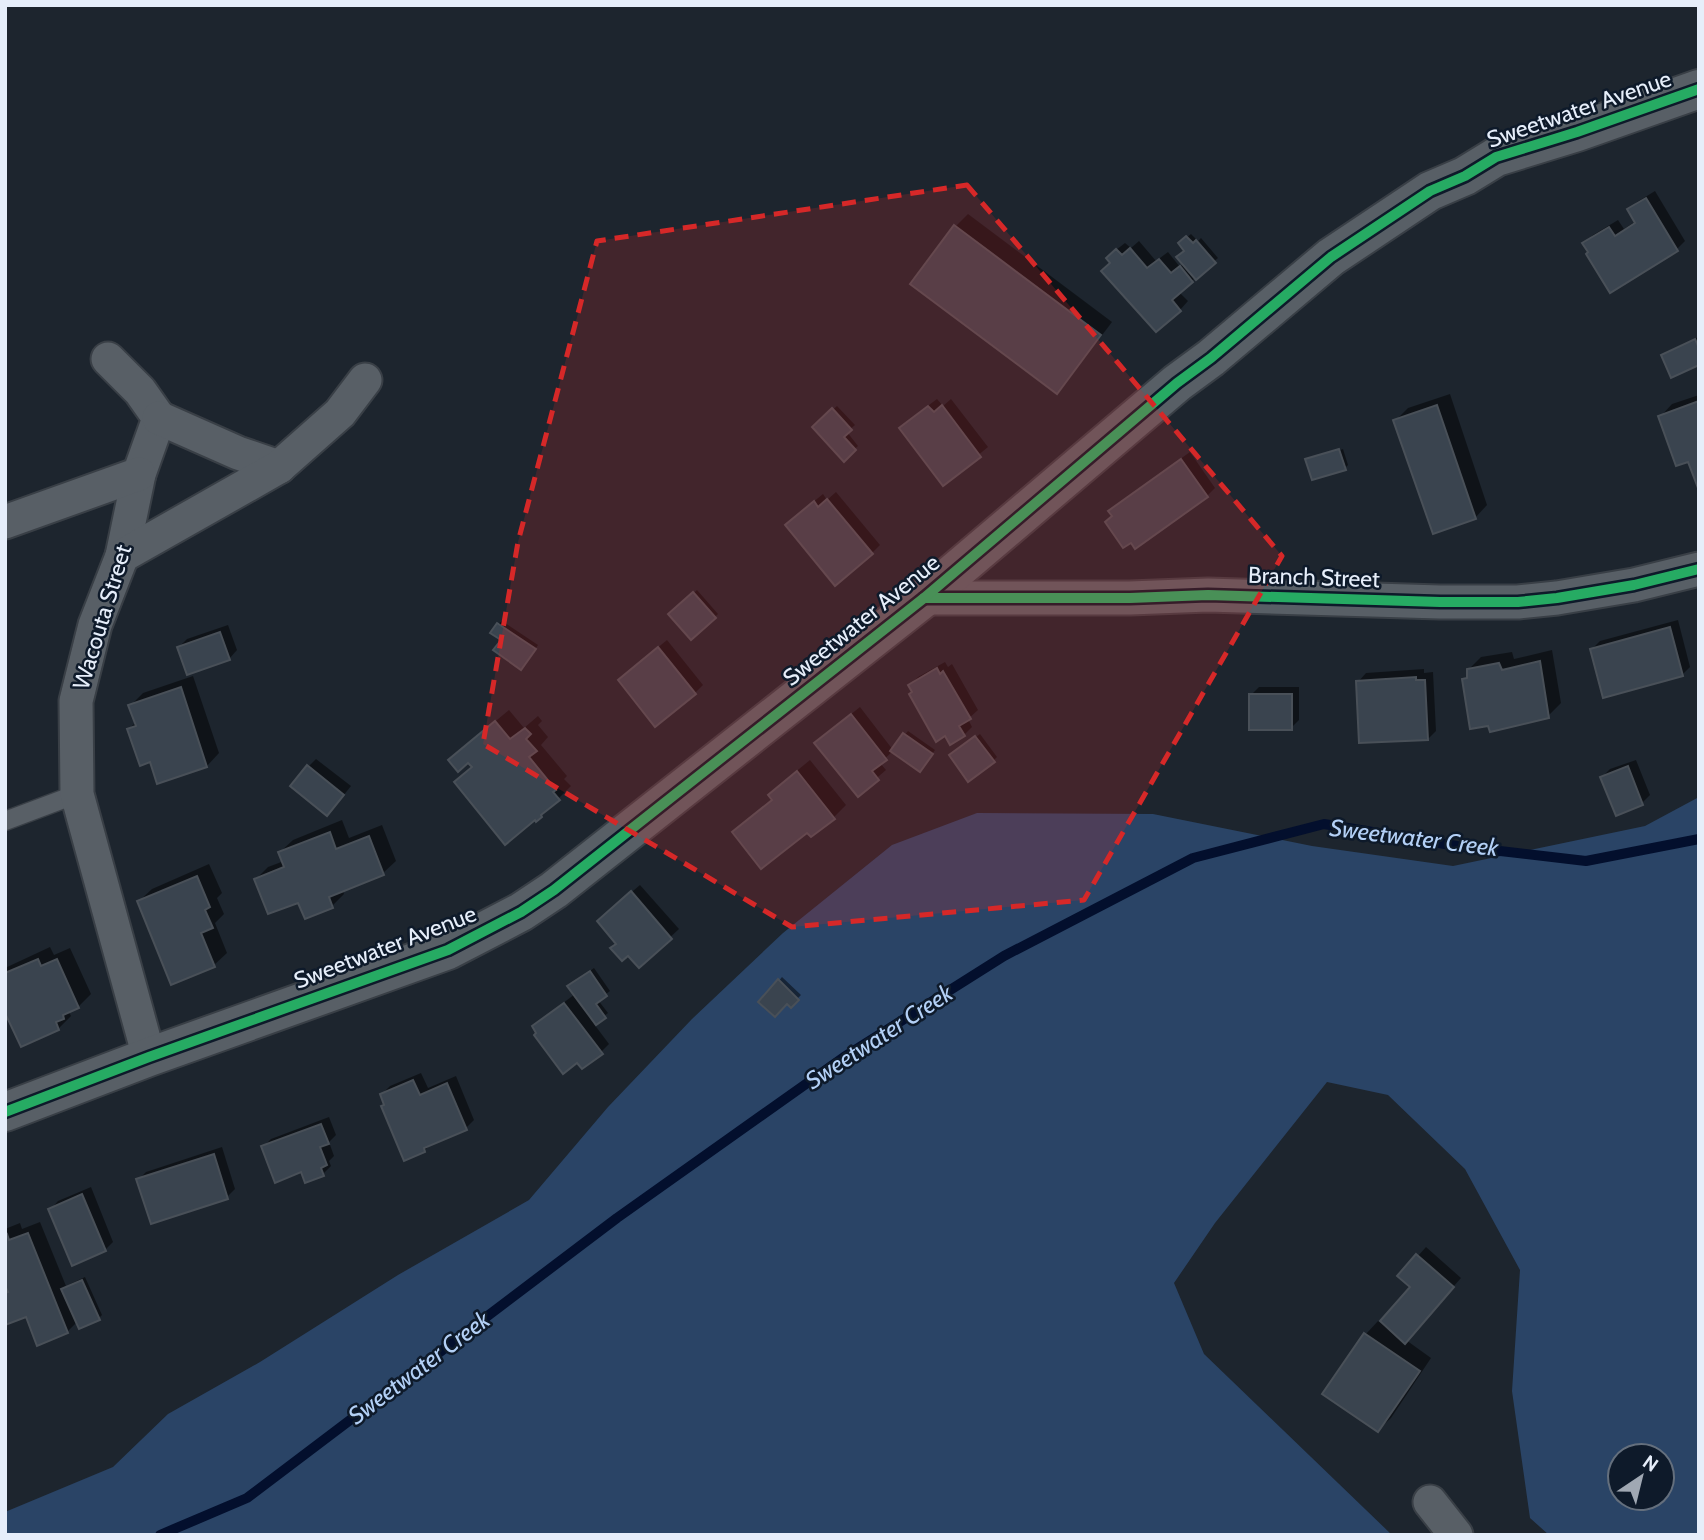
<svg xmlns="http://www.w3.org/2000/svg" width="1704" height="1540" font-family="Cabin,sans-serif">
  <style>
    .forest { fill: #2a4466; fill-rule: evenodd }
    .shadow { fill: #0007 }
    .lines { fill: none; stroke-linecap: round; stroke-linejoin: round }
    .stream { stroke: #030f2d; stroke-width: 10 }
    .building { fill: #3a444f; stroke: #495058; stroke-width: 2 }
    .lane-casing { stroke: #393f46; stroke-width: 21 }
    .street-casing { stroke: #393f46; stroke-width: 37 }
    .secondary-casing { stroke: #393f46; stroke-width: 42 }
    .lane { stroke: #585f66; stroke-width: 18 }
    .street { stroke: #585f66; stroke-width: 33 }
    .secondary { stroke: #585f66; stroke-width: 38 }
    .cycleway-casing { stroke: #0e1a2a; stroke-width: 15 }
    .cycleway { stroke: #26ab63; stroke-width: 10 }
    .marked { fill: #d62828; fill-opacity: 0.2; stroke: #d62828; stroke-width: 5; stroke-dasharray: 14 9; stroke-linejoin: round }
    .labels { text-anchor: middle; stroke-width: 5; stroke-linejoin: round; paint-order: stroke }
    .street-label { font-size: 23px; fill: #e6eefa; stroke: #0e1a2a }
    .water-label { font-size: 24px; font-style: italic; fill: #b3d0f6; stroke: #0e1a2a }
  </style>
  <rect width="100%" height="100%" fill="#1d252e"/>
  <path class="forest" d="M1699 797V1535H1549L1530 1518 1512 1391 1520 1270 1465 1169 1388 1095 1327 1082 1215 1223 1174 1283 1204 1354 1392 1535H5V1512L113 1467 168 1414 260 1362 398 1275 529 1200 608 1107 692 1019 783 933 892 845 977 813 1153 814 1312 846 1453 866 1645 826ZM1620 1456H1662V1498H1620Z"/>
  <g class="shadow">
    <path d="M1655 191 1685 241 1677 249 1610 291 1584 243 1593 235 1618 220 1624 229 1636 221 1629 210 1637 202Z"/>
    <path d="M968 214 1112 322 1069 379 1057 392 956 226Z"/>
    <path d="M1191 234 1198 241 1201 238 1218 258 1179 292 1188 301 1180 310 1112 263 1116 250 1125 243 1131 248 1139 241 1156 261 1168 252 1180 267 1184 263 1186 250 1180 243Z"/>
    <path d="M1698 337 1699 363 1663 356 1666 352Z"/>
    <path d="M1450 394 1487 505 1475 518 1395 421 1408 408Z"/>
    <path d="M1699 395V485L1689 460 1660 417 1672 404Z"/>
    <path d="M937 399 943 406 951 399 988 447 943 484 909 420Z"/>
    <path d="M837 406 855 425 847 432 858 446 844 459 814 427Z"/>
    <path d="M1343 449 1348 465 1345 468 1309 460Z"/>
    <path d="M1190 452 1215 488 1207 496 1114 515 1111 511 1119 503Z"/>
    <path d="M836 492 880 545 872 553 795 517 823 494 827 500Z"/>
    <path d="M697 590 718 614 692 638 671 614Z"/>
    <path d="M1678 620 1690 667 1682 675 1592 649 1600 641Z"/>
    <path d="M502 621 538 645 525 664 498 624Z"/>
    <path d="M228 625 237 650 229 659 179 647 187 639Z"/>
    <path d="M667 640 703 685 695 693 628 672Z"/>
    <path d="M1552 650 1561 703 1548 716 1489 724 1464 680 1468 675V670L1481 657 1512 652 1514 659Z"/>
    <path d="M945 662 948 667 952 664 978 710 968 719 972 727 964 735 914 691 910 685 918 677Z"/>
    <path d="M1424 669V673L1433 672 1436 731 1428 739 1358 682 1366 673Z"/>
    <path d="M193 676 219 753 207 766 151 760 129 729 136 722 130 706 143 693Z"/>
    <path d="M1259 687H1299V720L1291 728 1251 695Z"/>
    <path d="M860 707 893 750 908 731 935 750 923 766 893 751 880 763 886 770 858 794 825 735Z"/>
    <path d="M509 710 524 728 538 716 542 721 538 725 548 737 541 745 567 776 564 779 571 786 541 816 473 766 463 748Z"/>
    <path d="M980 734 997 757 993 761 955 752Z"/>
    <path d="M316 759 351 786 335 806 308 767Z"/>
    <path d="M810 760 846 805 834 817 808 830 734 832 773 799 770 795 782 783Z"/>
    <path d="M1636 760 1650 795 1642 803 1602 777 1610 769Z"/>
    <path d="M342 820 349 838 382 825 396 861 383 873 343 890 344 894 332 906 299 900 256 879 268 867 284 861 280 852 293 840Z"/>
    <path d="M209 864 222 893 217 898 224 914 215 923 227 953 214 965 172 983 139 901 152 889Z"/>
    <path d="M640 885 679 929 639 966 618 943 607 913Z"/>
    <path d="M50 947 54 955 70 948 91 994 78 1007 69 1012 71 1016 58 1029 22 1045 5 1008V968Z"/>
    <path d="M594 968 610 991 598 1000 608 1013 594 1024 609 1044 601 1052 542 1019 575 994 573 983Z"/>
    <path d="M782 977 801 995 791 1005 787 1002H761Z"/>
    <path d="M421 1073 428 1088 456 1076 474 1120 466 1128 432 1143 424 1151 386 1104 382 1094 390 1086Z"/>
    <path d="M329 1117 336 1135 329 1142 334 1156 329 1161 331 1166 323 1174 302 1170 263 1147 271 1139Z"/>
    <path d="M222 1147 235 1189 227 1197 138 1180 146 1172Z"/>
    <path d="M91 1187 113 1242 105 1250 50 1210 58 1201Z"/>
    <path d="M40 1222 66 1286 85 1277 102 1315 99 1318 78 1321 67 1332 27 1314 5 1323V1229L20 1223 22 1229Z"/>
    <path d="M1426 1247 1461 1278 1406 1340 1431 1358 1391 1418 1378 1430 1325 1393 1366 1334 1378 1321 1381 1323 1412 1287 1400 1276Z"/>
  </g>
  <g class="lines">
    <path class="stream" d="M160 1535 247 1498 617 1218 844 1057 1004 956 1193 858 1324 824 1457 846 1586 861 1699 839"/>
  </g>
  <g class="building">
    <path d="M1646 198 1678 251 1610 293 1586 254 1588 252 1582 243 1609 227 1615 236 1635 223 1627 209Z"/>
    <path d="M954 225 1101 335 1057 394 910 284Z"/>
    <path d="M1186 236 1193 243 1196 240 1216 263 1196 280 1176 257 1184 251 1178 243Z"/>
    <path d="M1130 248 1147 268 1159 259 1171 273 1180 266 1193 282 1172 300 1181 311 1156 332 1101 271 1110 263 1106 258 1116 249 1122 255Z"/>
    <path d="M1695 339 1699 348V365L1671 378 1661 355Z"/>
    <path d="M1699 401V488H1698L1688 462 1676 466 1658 416Z"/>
    <path d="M942 405 981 457 943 486 899 428 928 406 934 412Z"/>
    <path d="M1437 405 1476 519 1433 534 1393 420Z"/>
    <path d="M832 408 852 430 844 437 856 450 844 462 812 427Z"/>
    <path d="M1339 449 1346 470 1312 480 1305 459Z"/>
    <path d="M1181 459 1208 497 1135 549 1131 543 1123 548 1105 522 1112 516 1108 511Z"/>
    <path d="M827 499 873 554 835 586 785 525 814 501 818 507Z"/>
    <path d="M693 592 716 618 691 640 668 614Z"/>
    <path d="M497 623 536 649 521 670 493 650 501 640 490 633Z"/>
    <path d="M1670 627 1683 676 1603 698 1590 649Z"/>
    <path d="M220 632 230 660 187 675 177 647Z"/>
    <path d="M658 647 696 694 655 727 618 680Z"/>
    <path d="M1540 661 1549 718 1490 732 1488 726 1470 729 1462 679 1467 678V669L1499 663 1502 670Z"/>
    <path d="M937 668 940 674 943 671 971 719 959 726 965 736 950 745 945 736 936 742 909 694 912 692 908 685Z"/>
    <path d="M1416 677V680H1425L1428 740 1359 743 1356 681Z"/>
    <path d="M181 687 207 767 157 784 150 762 140 766 127 729 136 726 128 705Z"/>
    <rect x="1249" y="694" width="43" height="36"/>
    <path d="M851 714 887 760 872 771 879 780 858 797 814 743Z"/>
    <path d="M495 721 510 739 525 728 531 734 526 739 537 751 529 757 556 790 553 792 560 800 541 815 542 817 536 822 535 820 505 845 454 782 472 767 468 763 458 772 448 760Z"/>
    <path d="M903 733 933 754 920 772 890 751Z"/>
    <path d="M975 736 995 762 968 782 949 755Z"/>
    <path d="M307 765 344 795 327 816 290 786Z"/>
    <path d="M1628 766 1643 805 1616 816 1600 777Z"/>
    <path d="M797 771 835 819 811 837 807 833 761 869 732 832 772 800 768 795Z"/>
    <path d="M330 832 336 849 369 836 384 875 329 897 333 908 305 919 298 903 268 914 254 879 284 867 278 852Z"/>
    <path d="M197 876 210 907 205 910 213 928 201 933 215 967 171 985 137 901Z"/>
    <path d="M631 891 672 939 639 968 628 956 622 961 610 948 616 944 597 921Z"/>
    <path d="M38 959 41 966 57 959 79 1008 63 1015 64 1019 56 1022 59 1030 21 1047 5 1013V973Z"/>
    <path d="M590 971 607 996 596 1004 606 1018 596 1025 567 986Z"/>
    <path d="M778 979 799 1000 791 1008 787 1004 775 1017 758 1002Z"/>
    <path d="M564 1003 603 1054 582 1069 577 1063 563 1074 534 1035 536 1033 532 1026Z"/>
    <path d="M413 1080 420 1095 447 1083 467 1130 424 1148 425 1152 404 1161 381 1106 384 1105 380 1094Z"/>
    <path d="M321 1124 329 1144 320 1147 327 1165 321 1168 324 1176 305 1183 301 1172 275 1183 261 1146Z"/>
    <path d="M214 1154 228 1199 151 1224 136 1179Z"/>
    <path d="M82 1194 106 1251 72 1266 48 1209Z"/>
    <path d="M28 1233 68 1333 37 1346 26 1317 5 1325V1293L8 1292 5 1286V1235L7 1234 9 1240Z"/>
    <path d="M1416 1254 1454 1287 1405 1344 1380 1321 1410 1287 1397 1276Z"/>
    <path d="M82 1280 100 1320 79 1329 61 1289Z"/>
    <path d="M1364 1333 1420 1371 1378 1432 1322 1394Z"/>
  </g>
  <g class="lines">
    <g class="lane-casing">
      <path id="lane" d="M5 821 77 794"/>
    </g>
    <g class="street-casing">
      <g id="street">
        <path d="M108 359 140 391 159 418 139 474 122 556 95 625 76 701 77 794 149 1057"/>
        <path d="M159 418 238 453 279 467"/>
        <path d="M5 522 139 474"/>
        <path d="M122 556 279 467 340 413 365 380"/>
        <path d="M924 598H1130L1208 595 1440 602H1518L1557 598 1634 585 1699 569"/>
        <path d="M1430 1502 1456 1535"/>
      </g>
    </g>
    <g class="secondary-casing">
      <path id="secondary" d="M5 1112 149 1057 448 950 521 912 554 890 924 598 1177 383 1211 358 1331 257 1430 191 1465 176 1496 157 1577 132 1699 89"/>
    </g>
    <use href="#lane" class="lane"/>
    <use href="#street" class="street"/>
    <use href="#secondary" class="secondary"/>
    <g class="cycleway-casing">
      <g id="cycleway">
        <path d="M924 598H1130L1208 595 1440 602H1518L1557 598 1634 585 1699 569"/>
        <path d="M5 1112 149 1057 448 950 521 912 554 890 924 598 1177 383 1211 358 1331 257 1430 191 1465 176 1496 157 1577 132 1699 89"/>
      </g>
    </g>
    <use href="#cycleway" class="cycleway"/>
  </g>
  <path class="marked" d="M967 185 1282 556 1084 900 792 927 483 744 518 542 597 241Z"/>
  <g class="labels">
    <g class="street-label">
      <text transform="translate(1579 109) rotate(-19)" y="8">Sweetwater Avenue</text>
      <text transform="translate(1314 577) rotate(2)" y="8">Branch Street</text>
      <text transform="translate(102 617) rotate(-73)" y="8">Wacouta Street</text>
      <text transform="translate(861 620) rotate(-39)" y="8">Sweetwater Avenue</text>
      <text transform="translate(385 947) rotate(-21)" y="8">Sweetwater Avenue</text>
    </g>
    <g class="water-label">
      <text transform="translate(1414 838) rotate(7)" y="8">Sweetwater Creek</text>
      <text transform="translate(879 1037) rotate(-33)" y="8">Sweetwater Creek</text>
      <text transform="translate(419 1368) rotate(-37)" y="8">Sweetwater Creek</text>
    </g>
  </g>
  <rect width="1704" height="1540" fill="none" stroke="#e6eefa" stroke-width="14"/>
  <g transform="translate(1641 1477) rotate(35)"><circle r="33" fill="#0e1a2a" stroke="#646f7d" stroke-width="2"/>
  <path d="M0-5L12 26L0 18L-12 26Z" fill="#a0a8b3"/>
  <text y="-10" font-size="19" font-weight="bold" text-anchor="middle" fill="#e6eefa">N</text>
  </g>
</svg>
